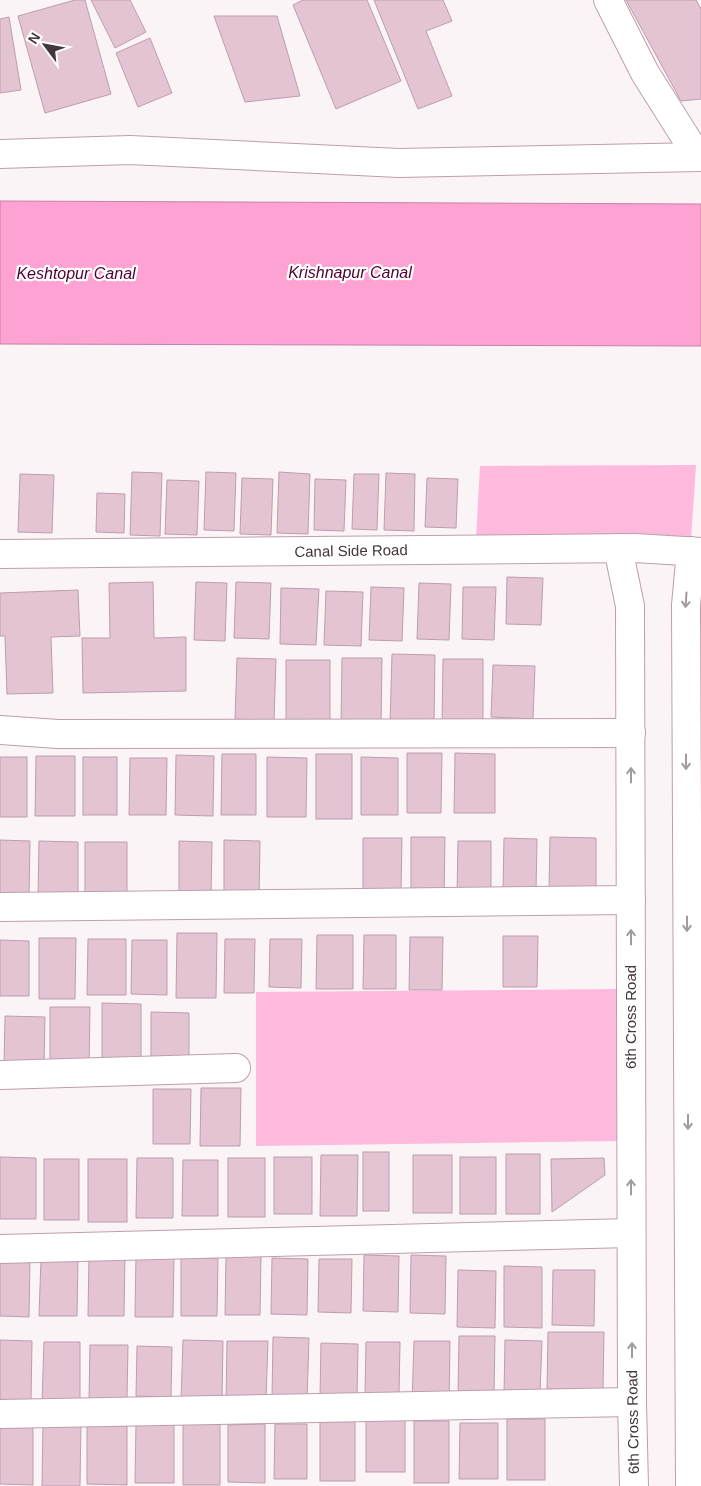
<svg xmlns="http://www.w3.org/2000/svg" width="701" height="1486" font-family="Helvetica,sans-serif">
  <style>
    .green { fill: #febadc }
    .water { fill: #fda2d2; stroke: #c582a5 }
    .building { fill: #e4c4d3; stroke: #bc9dac }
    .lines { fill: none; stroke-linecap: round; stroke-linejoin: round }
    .minor-casing { stroke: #bd9ead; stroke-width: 30 }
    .tertiary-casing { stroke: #bd9ead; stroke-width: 30 }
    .minor { stroke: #fff; stroke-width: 28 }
    .tertiary { stroke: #fff; stroke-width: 28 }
    .oneway { stroke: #a19a9e }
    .labels { text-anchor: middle; stroke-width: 4.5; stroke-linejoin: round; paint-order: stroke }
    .street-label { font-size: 15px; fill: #43363c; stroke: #fff }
    .water-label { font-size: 16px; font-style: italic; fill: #510035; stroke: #fff }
  </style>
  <rect width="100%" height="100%" fill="#fbf4f7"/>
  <g class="green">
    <path d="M696 465 691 541 476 539 480 466Z"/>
    <path d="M619 989 620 1141 256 1146V992Z"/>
  </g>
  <path class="water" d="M0 201 701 204V346L0 344Z"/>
  <g class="building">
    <path d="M75 0H85L111 94 45 113 18 16Z"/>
    <path d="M91 0H130L146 32 115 48Z"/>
    <path d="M303 0H367L401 81 336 109 293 5Z"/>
    <path d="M374 0H443L452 21 426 31 452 96 418 109Z"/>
    <path d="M626 0H696L701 9V99L681 101Z"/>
    <path d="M214 16H277L300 96 245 102Z"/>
    <path d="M9 17 21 90 0 93V19Z"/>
    <path d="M150 38 172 93 138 107 116 53Z"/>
    <path d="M132 472 162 473 160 536 130 535Z"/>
    <path d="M206 472 236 473 234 531 204 530Z"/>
    <path d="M279 472 310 474 308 534 277 533Z"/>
    <path d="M386 473 415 474 414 531 384 530Z"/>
    <path d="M20 474 54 475 52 533 18 532Z"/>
    <path d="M354 474H379L377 530 352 529Z"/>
    <path d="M242 478 273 479 271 535 240 534Z"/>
    <path d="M427 478 458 479 456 528 425 527Z"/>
    <path d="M315 479 346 480 344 531 314 530Z"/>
    <path d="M167 480 199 481 197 535 165 534Z"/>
    <path d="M97 493 125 494 124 533 96 532Z"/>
    <path d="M507 577 543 578 541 625 506 624Z"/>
    <path d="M153 582 154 638 186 637V691L83 693 82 638H110L109 583Z"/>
    <path d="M196 582 227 583 225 641 194 640Z"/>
    <path d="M236 582 271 583 269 639 234 638Z"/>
    <path d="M419 583 451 584 449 640 417 639Z"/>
    <path d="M371 587 404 588 402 641 369 640Z"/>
    <path d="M463 587H496L494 640 462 639Z"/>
    <path d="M281 588 319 589 316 645 280 644Z"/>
    <path d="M78 590 80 636 51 637 53 693 7 694 5 636H0V593Z"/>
    <path d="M326 591 363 592 361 646 324 645Z"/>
    <rect x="700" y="652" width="1" height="50"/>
    <path d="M392 654 435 655 434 725 390 724Z"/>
    <path d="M237 658 276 659 274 721 235 719Z"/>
    <path d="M342 658H382L381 727H341Z"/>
    <path d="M443 659H483V725H442Z"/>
    <path d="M286 660H330V725L286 726Z"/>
    <path d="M493 665 535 666 533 719 491 717Z"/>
    <path d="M407 753H442L441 813H407Z"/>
    <path d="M455 753 495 754V813H454Z"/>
    <path d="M222 754H256V815H221Z"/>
    <rect x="316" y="754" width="36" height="65"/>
    <path d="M176 755 214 756 213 816 175 815Z"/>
    <path d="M36 756H75V816H35Z"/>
    <rect x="0" y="757" width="27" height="60"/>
    <rect x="83" y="757" width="34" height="58"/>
    <path d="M267 757 307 758 306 817H267Z"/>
    <path d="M361 757 398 758V815H361Z"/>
    <path d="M130 758H167L166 815H129Z"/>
    <path d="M411 837H445L444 897H411Z"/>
    <path d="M550 837 596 838V891H549Z"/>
    <path d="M363 838H402L401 892H363Z"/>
    <path d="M504 838 537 839 536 892H503Z"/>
    <path d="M0 840 30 841 29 898H0Z"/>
    <path d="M224 840 260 841 259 898H224Z"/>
    <path d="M39 841 78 842V898L38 897Z"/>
    <path d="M179 841 212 842 211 896H179Z"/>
    <path d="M458 841H491V894H457Z"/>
    <path d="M85 842H127V899L85 898Z"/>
    <path d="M177 933H217L216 998H176Z"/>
    <path d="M317 935H353V989H316Z"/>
    <path d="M364 935H396V989H363Z"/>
    <path d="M503 936H538L537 987H503Z"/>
    <path d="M410 937H443L442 990H409Z"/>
    <path d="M39 938H76L75 999H39Z"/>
    <path d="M88 939H126V995H87Z"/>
    <path d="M225 939H255L254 993H224Z"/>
    <path d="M270 939H302L301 988 269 987Z"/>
    <path d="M0 940 29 941V996H0Z"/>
    <path d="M132 940H167V995L131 994Z"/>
    <path d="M102 1003 141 1004V1061H102Z"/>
    <path d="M50 1007H90L89 1065H50Z"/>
    <path d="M151 1012 189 1013V1062H151Z"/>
    <path d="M5 1016 45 1017 44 1065H4Z"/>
    <path d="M201 1088H241L240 1146H200Z"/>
    <path d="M153 1089H191L190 1144H153Z"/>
    <rect x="363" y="1152" width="26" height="59"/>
    <rect x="506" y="1154" width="34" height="60"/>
    <path d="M321 1155H358L357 1216H320Z"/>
    <rect x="413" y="1155" width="39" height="58"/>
    <path d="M0 1157 36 1158V1219H0Z"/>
    <rect x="274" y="1157" width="38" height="57"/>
    <rect x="460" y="1157" width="36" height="57"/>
    <path d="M137 1158H173V1218H136Z"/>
    <rect x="228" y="1158" width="37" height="59"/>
    <path d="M604 1158 605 1175 552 1212 551 1159Z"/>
    <rect x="44" y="1159" width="35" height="61"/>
    <rect x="88" y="1159" width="39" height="63"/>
    <path d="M183 1160H218V1216H182Z"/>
    <path d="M89 1255 125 1256 124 1316H88Z"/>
    <path d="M136 1255H174L173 1317H135Z"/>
    <path d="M364 1255 399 1256 398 1312 363 1311Z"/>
    <path d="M411 1255 446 1256 445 1314 410 1313Z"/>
    <path d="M226 1256H261L260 1315H225Z"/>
    <path d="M0 1258 30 1259 29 1317 0 1316Z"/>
    <path d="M181 1258H218L217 1316H181Z"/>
    <path d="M272 1258 308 1259 307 1315 271 1314Z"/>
    <path d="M41 1259H78L77 1316H39Z"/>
    <path d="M319 1259H352L351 1313 318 1312Z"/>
    <path d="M504 1266 542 1267V1328L504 1327Z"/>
    <path d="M458 1270 496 1271 495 1328 457 1327Z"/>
    <path d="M553 1270H595L594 1326 552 1325Z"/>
    <path d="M548 1332H604L603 1390 547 1389Z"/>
    <path d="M459 1336H495L494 1397 458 1396Z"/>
    <path d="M273 1337 309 1338 307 1400 272 1399Z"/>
    <path d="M0 1340 32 1341 31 1401 0 1400Z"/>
    <path d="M183 1340 223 1341 222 1401 181 1400Z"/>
    <path d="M505 1340 542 1341 540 1394H504Z"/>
    <path d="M227 1341H268L266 1401 226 1400Z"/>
    <path d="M414 1341H450L449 1403 412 1402Z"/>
    <path d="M44 1342H80V1404L42 1403Z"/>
    <path d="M366 1342H400L399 1396 365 1395Z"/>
    <path d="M321 1343 358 1344 357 1398 320 1397Z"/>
    <path d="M90 1345H128L127 1399H89Z"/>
    <path d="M137 1346 172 1347 171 1397 136 1396Z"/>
    <rect x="366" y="1419" width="39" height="53"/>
    <rect x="507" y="1419" width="38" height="61"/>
    <path d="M43 1421H81L80 1486H42Z"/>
    <rect x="320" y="1421" width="35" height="60"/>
    <rect x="414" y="1421" width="35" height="62"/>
    <path d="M183 1422 220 1423V1485H183Z"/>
    <path d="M87 1423H127V1485L87 1484Z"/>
    <path d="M136 1423H174V1483H135Z"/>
    <path d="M460 1423H498V1479H459Z"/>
    <path d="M0 1424H33V1485L0 1484Z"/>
    <path d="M265 1424V1483L228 1482V1425Z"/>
    <path d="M275 1424H307V1479H274Z"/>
  </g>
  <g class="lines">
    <g class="minor-casing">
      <g id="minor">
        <path d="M608 0 645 73 698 157"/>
        <path d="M0 154 130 150 399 163 701 157"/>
        <path d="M0 730 58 734 631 733"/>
        <path d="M0 907 631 900"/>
        <path d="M0 1075 236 1068"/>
        <path d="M0 1249 631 1233"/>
        <path d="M0 1414 632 1402"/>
      </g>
    </g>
    <g class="tertiary-casing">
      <g id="tertiary">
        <path d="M618 548 630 606 632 1402 634 1486"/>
        <path d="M0 554 635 548 701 552"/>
        <path d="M690 1486 686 605 691 551"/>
      </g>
    </g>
    <use href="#minor" class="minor"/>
    <use href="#tertiary" class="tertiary"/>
  </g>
  <defs><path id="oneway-shaft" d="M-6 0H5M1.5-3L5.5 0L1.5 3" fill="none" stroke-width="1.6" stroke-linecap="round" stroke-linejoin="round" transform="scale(1.25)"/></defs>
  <g class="oneway">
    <use href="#oneway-shaft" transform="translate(686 600) rotate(94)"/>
    <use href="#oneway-shaft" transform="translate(686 762) rotate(90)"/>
    <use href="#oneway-shaft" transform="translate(631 775) rotate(-90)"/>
    <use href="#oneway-shaft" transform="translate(687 924) rotate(90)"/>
    <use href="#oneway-shaft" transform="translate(631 937) rotate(-90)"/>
    <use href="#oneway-shaft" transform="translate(688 1122) rotate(90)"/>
    <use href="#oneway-shaft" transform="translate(631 1187) rotate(-90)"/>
    <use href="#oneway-shaft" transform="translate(632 1350) rotate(-90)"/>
  </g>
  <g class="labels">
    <g class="street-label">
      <text transform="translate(351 551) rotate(-1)" y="5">Canal Side Road</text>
      <text transform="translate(631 1017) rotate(-90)" y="5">6th Cross Road</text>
      <text transform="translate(633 1422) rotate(-91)" y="5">6th Cross Road</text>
    </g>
    <g class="water-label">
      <text x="350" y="278">Krishnapur Canal</text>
      <text x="76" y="279">Keshtopur Canal</text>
    </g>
  </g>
  <g transform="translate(45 45) rotate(302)" stroke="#ffffff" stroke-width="4" paint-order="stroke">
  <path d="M0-4L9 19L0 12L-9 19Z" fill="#43363c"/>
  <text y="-8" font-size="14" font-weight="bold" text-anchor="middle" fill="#43363c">N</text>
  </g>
</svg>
